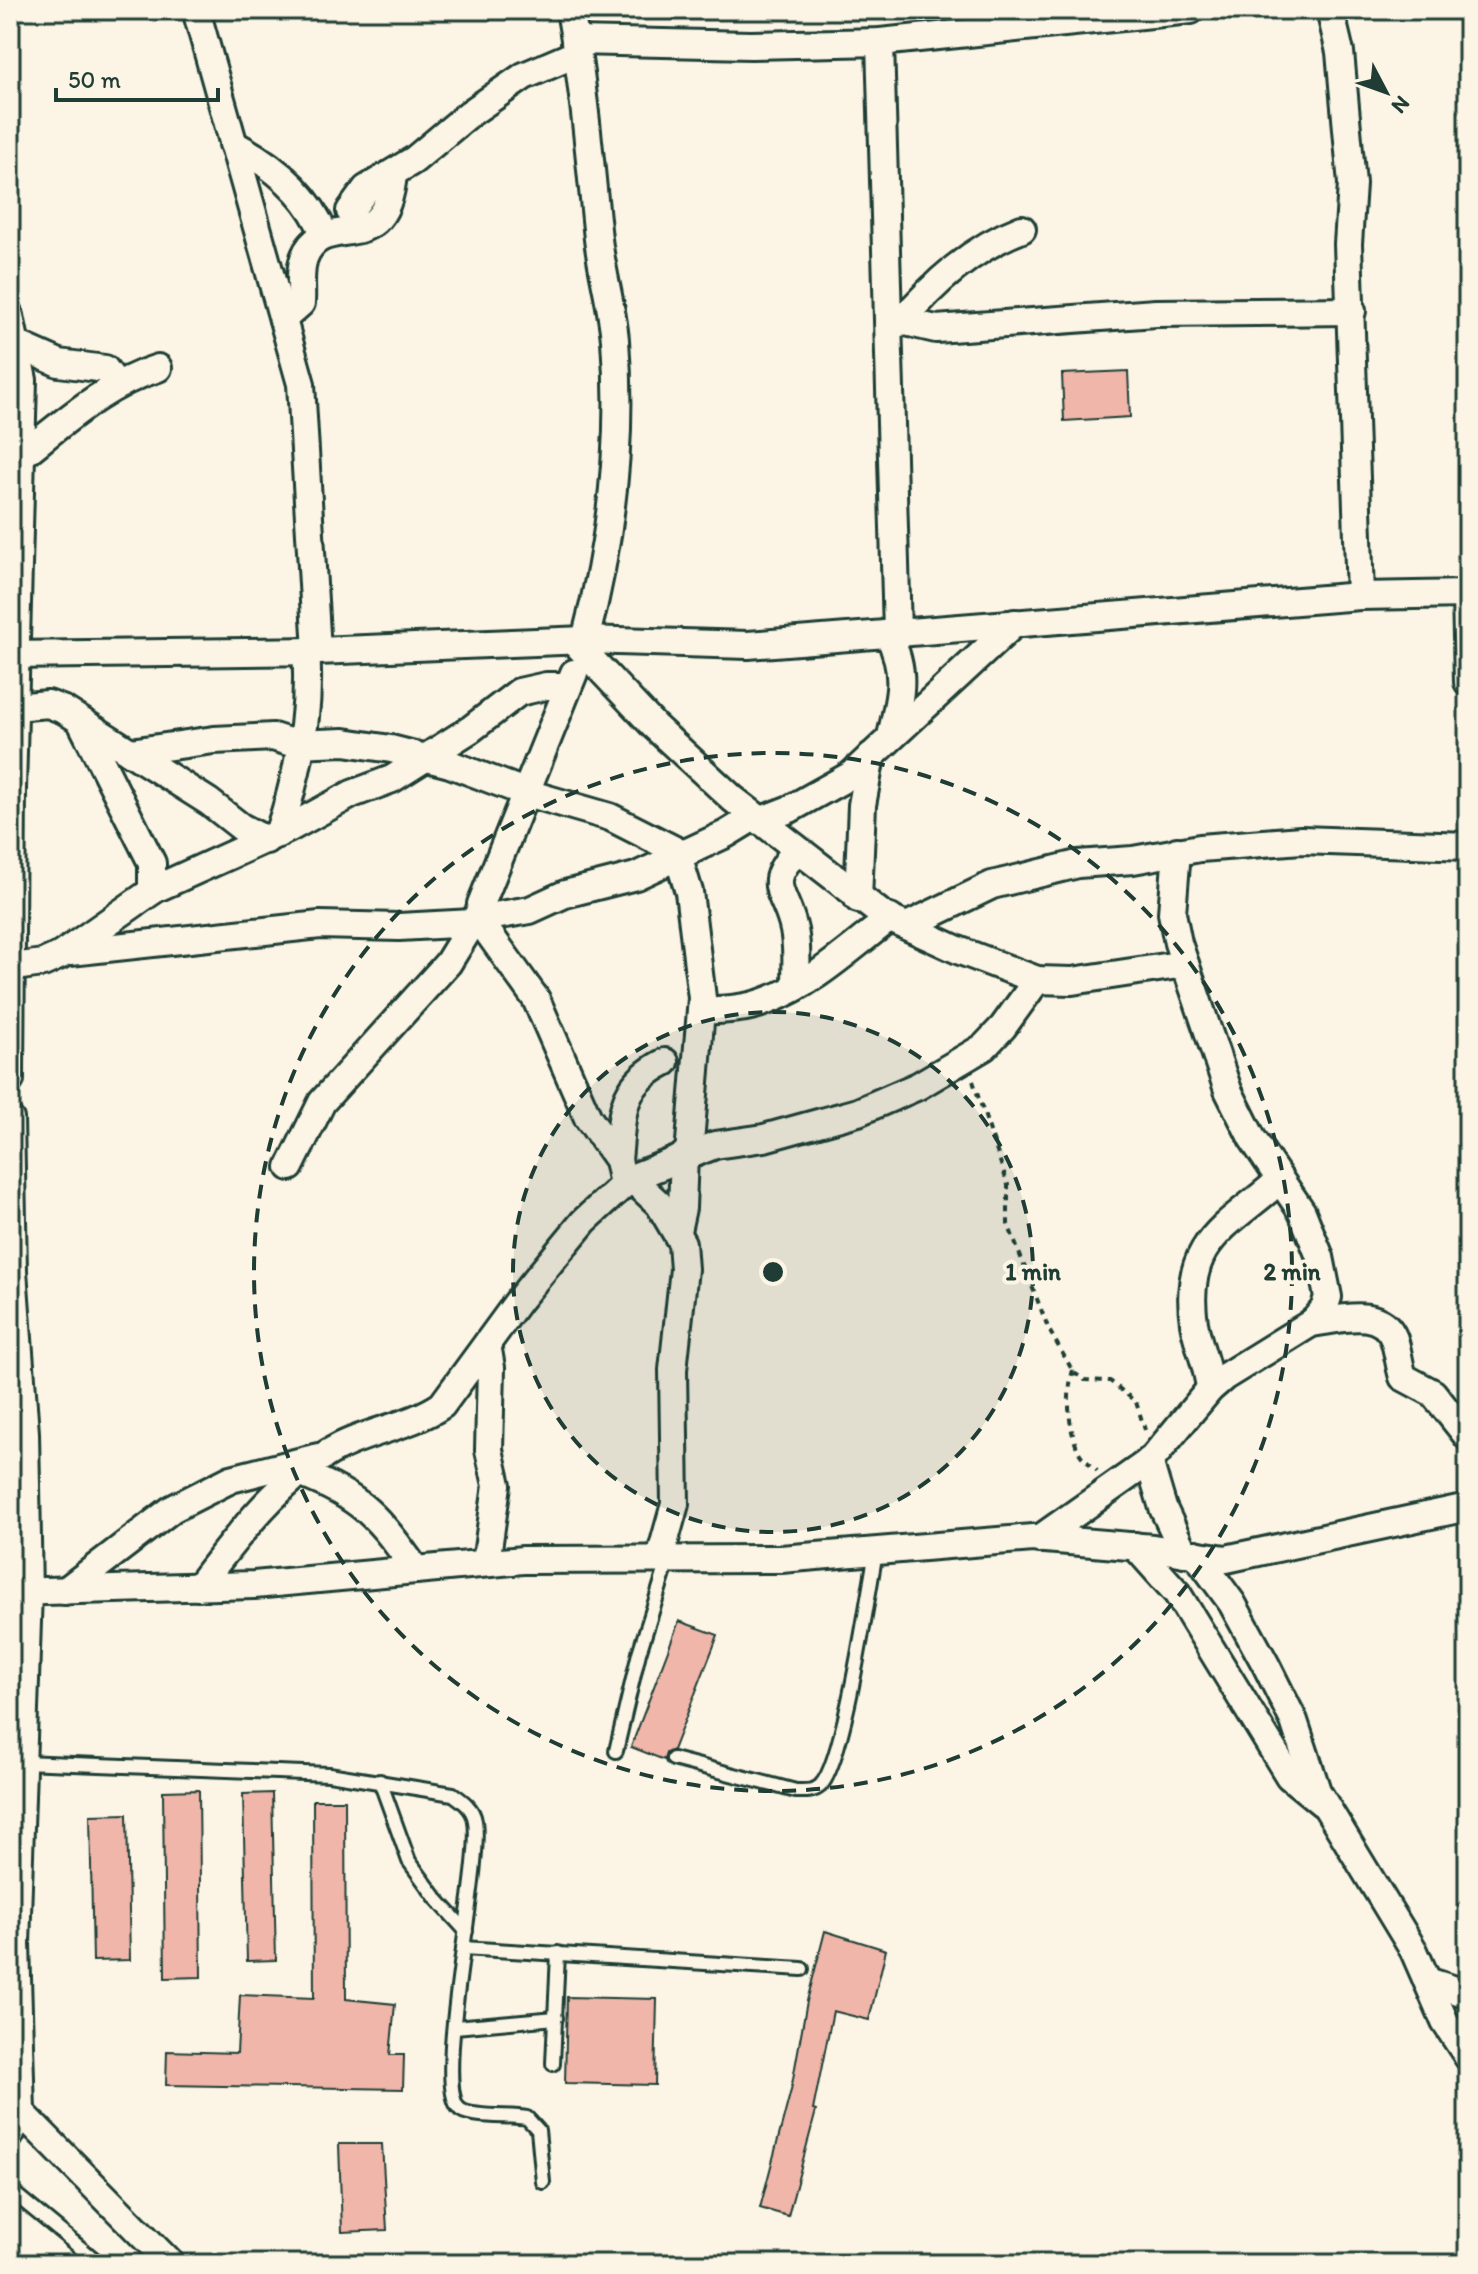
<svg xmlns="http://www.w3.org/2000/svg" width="1478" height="2274" font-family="Itim,sans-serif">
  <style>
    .building { fill: #f0b6aa; stroke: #1f3d34; stroke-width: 2 }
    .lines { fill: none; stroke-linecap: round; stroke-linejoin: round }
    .lane-casing { stroke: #1f3d34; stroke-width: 18 }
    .street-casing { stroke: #1f3d34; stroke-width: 32 }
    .path { stroke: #1f3d34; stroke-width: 4; stroke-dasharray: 6 6; stroke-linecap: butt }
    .lane { stroke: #fcf5e5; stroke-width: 12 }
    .street { stroke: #fcf5e5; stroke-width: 26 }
    .ring { fill: none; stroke: #1f3d34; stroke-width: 4; stroke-dasharray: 14 10 }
    .centre { fill: #1f3d34; stroke: #fcf5e5; stroke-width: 4 }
    .ring-label { font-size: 24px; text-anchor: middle; font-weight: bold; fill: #1f3d34; stroke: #fcf5e5; stroke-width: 8; stroke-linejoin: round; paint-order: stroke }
  </style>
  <rect width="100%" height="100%" fill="#fcf5e5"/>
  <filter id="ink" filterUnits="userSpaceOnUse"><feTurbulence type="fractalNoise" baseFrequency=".0125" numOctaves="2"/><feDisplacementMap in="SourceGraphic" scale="16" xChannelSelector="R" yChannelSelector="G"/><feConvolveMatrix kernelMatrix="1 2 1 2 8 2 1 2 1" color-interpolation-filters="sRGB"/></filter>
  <g filter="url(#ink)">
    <g class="building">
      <path d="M1128 371 1130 417 1064 421 1062 374Z"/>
      <path d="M679 1621 718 1635 673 1750 666 1753 664 1760 631 1747Z"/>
      <path d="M199 1790 201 1977 165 1978 163 1791Z"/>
      <path d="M272 1793 276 1960 247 1961 243 1794Z"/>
      <path d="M313 1800H345L346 1999 395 2004 390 2055H404L403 2089 166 2085 167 2051 237 2053 240 1995 314 1998Z"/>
      <path d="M127 1814 130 1960 93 1961 90 1815Z"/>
      <path d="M825 1931 886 1950 869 2020 833 2011 813 2110 816 2111 788 2216 760 2208 791 2090 807 2001Z"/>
      <path d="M567 1997 657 1999 655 2085 565 2083Z"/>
      <path d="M339 2144H382L387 2230 342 2232Z"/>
    </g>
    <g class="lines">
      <g class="lane-casing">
        <g id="lane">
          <path d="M616 1751 639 1653 669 1558"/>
          <path d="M673 1759 796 1791C805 1791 813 1792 820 1786 844 1764 868 1593 876 1552"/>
          <path d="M22 1762 329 1774 453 1794C463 1801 473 1808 475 1821 483 1869 430 2090 461 2110 473 2118 511 2115 527 2118L538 2130 543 2182"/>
          <path d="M380 1781 409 1861 436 1898 466 1931"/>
          <path d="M463 1948 802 1969"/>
          <path d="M455 2027 556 2018"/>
          <path d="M553 2064 558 1953"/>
          <path d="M10 2190 100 2264"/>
        </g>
      </g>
      <g class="street-casing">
        <g id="street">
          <path d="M196 10 301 384 317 651"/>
          <path d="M570 10C584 86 590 162 598 239 602 273 612 306 615 340 623 442 611 542 585 640"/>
          <path d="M1330 10 1340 52 1352 184 1348 244 1360 596"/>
          <path d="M575 41 751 45 880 42 1191 10"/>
          <path d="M880 42 897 632"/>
          <path d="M233 144C271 164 308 193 324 234"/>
          <path d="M350 211 366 189 414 160 469 114 524 76 578 53"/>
          <path d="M10 316 23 380 12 789 10 1080"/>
          <path d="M888 318 936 329 1156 313 1352 311"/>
          <path d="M283 319 301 303C302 288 299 272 304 258 323 207 386 264 393 173"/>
          <path d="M900 323C934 283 972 248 1022 229"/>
          <path d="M16 344 59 363 105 369 117 385"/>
          <path d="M21 456C63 423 106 384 158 368"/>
          <path d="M1466 594 1468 682"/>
          <path d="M888 633C907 673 901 694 891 736"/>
          <path d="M574 641 654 726 733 799 884 916 958 950 1037 980 1072 981 1185 964"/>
          <path d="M10 655 317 651 585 640 748 645 1360 596 1468 594"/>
          <path d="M574 673 481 904 482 924 536 999 588 1118 618 1160 623 1184"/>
          <path d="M15 707 48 704 64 710 209 802 241 827 266 840"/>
          <path d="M82 724 152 863V891"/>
          <path d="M130 752 214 740 273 737 295 744 344 742 391 749 450 764 527 793 610 817 683 854"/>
          <path d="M759 821 790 809 851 775 1015 623"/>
          <path d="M278 834C298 776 311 712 306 651"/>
          <path d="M678 856 689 892 702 998 689 1154"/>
          <path d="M858 899 862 805 871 756"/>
          <path d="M482 918 530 910 565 894 636 876 726 834 754 817"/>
          <path d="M907 926 992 885 1078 864 1133 860 1200 848 1301 840 1468 846"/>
          <path d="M70 952 320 925 399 927 473 923"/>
          <path d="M14 967 43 963 61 955 155 889 288 829 352 794 392 779 471 729 519 692 546 686H567"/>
          <path d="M796 987C796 967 798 949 794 930 786 891 763 887 796 851"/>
          <path d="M701 1011C724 1010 748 1009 769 1000 813 984 853 946 890 918"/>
          <path d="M10 1119 13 1271 25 1433 28 1592 16 1944 21 2112 10 2135"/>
          <path d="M618 1160C623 1114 618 1086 665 1062"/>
          <path d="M290 1167 322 1102 448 963 480 911"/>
          <path d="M631 1178 659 1204 682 1243 684 1269 673 1370 675 1504 660 1558"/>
          <path d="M677 1231 682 1208 684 1155"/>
          <path d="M1311 1323C1338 1320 1381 1305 1394 1339 1398 1351 1399 1364 1403 1377L1433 1393 1468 1437"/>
          <path d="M1210 1389C1208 1366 1198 1346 1194 1323 1182 1241 1227 1227 1280 1180"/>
          <path d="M1149 1461 1163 1508 1184 1553"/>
          <path d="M302 1474C362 1497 379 1518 416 1570"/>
          <path d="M1039 1539 1151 1460 1210 1389 1224 1377 1313 1322 1324 1309 1328 1297 1320 1257 1302 1212 1252 1138 1228 1090 1178 943 1172 913 1177 851"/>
          <path d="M1135 1546 1177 1593 1289 1776 1322 1803"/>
          <path d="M1196 1554 1232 1603 1266 1665 1294 1721 1317 1791 1414 1951 1445 2022 1468 2057"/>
          <path d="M486 1563 497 1485 489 1450 491 1368 487 1344"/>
          <path d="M198 1587C236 1537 282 1476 339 1447 372 1430 411 1426 442 1405L519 1300 584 1221 631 1178 715 1145 764 1138 858 1112 918 1086 984 1047 1003 1027 1037 980"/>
          <path d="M65 1591 172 1509 231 1479 318 1457"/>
          <path d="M10 1592 254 1585 523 1560 781 1559 1033 1538 1153 1548 1226 1559 1468 1507"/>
          <path d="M1427 1981 1468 1994"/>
          <path d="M21 2112 171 2264"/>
        </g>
      </g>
      <g class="path">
        <path d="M973 1081 1008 1185V1224L1049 1330 1074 1373 1085 1380 1110 1381 1136 1402 1145 1430"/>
        <path d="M1073 1370C1066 1393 1068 1430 1079 1452 1083 1460 1091 1464 1097 1471"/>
      </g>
      <use href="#lane" class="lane"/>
      <use href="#street" class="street"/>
    </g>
  </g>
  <circle cx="773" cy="1272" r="260" fill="#1f3d34" fill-opacity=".12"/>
  <g class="ring">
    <circle cx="773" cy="1272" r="260"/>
    <circle cx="773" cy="1272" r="519"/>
  </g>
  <circle cx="773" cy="1272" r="12" class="centre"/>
  <g class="ring-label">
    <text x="1033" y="1280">1 min</text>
    <text x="1292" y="1280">2 min</text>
  </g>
  <rect width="1478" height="2274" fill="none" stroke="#fcf5e5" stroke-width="40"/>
  <rect x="20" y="20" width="1438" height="2234" fill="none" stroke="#1f3d34" stroke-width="3" filter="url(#ink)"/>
  <g transform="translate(1386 92) rotate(131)" stroke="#fcf5e5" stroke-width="6" paint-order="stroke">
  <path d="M0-6L14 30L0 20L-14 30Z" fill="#1f3d34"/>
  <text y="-12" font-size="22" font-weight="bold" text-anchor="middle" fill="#1f3d34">N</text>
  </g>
  <path d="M56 88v12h162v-12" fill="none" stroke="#1f3d34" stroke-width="4"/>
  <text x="68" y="88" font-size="24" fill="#1f3d34" stroke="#fcf5e5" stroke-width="6" paint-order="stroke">50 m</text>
</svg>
